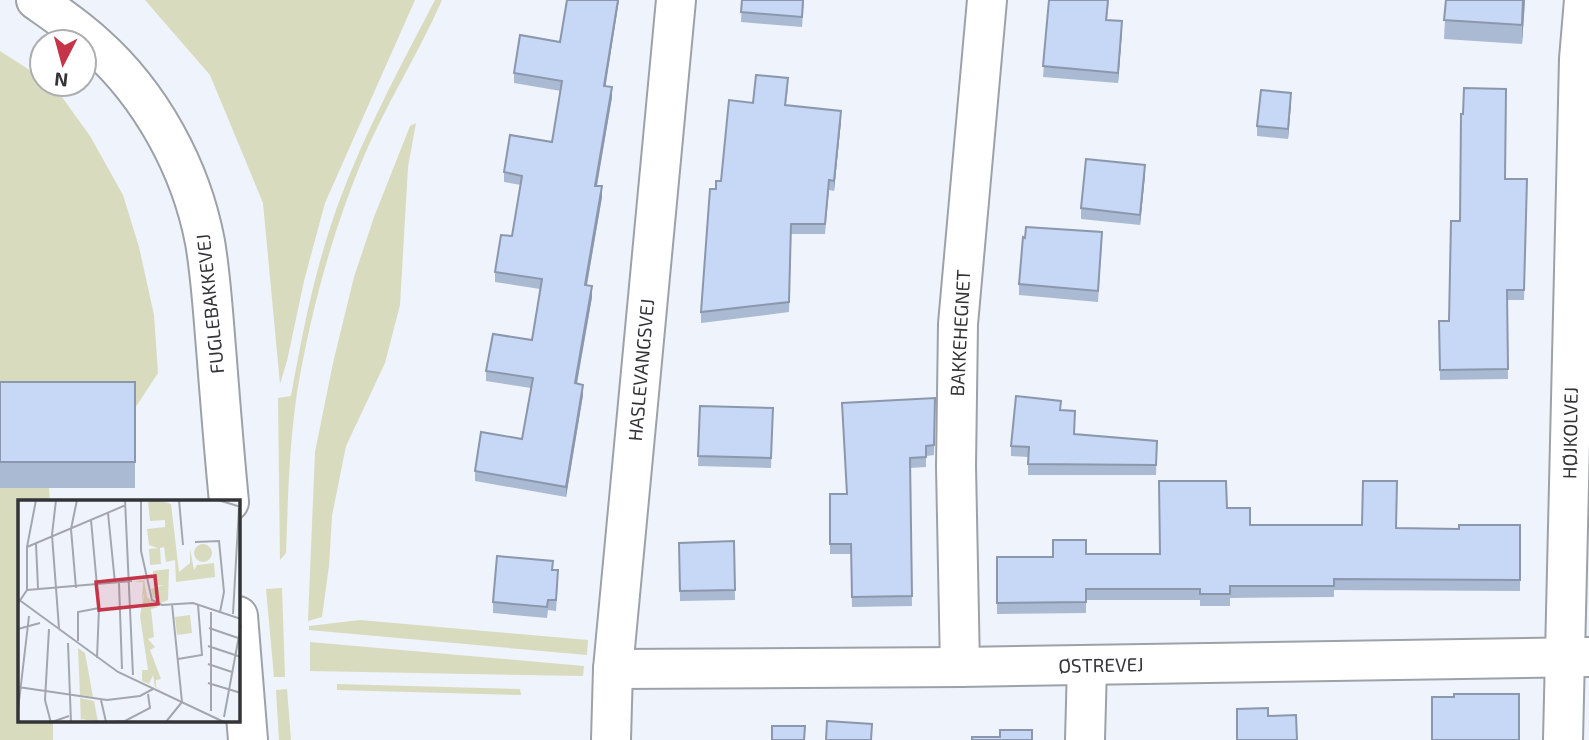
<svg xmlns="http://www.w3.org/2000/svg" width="1589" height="740" font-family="'Exo 2',sans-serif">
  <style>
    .green { fill: #d8dbbe }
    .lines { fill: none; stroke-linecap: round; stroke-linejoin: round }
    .street-casing { stroke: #9da1a8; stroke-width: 42 }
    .street { stroke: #fff; stroke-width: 38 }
    .wall { fill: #aabad3 }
    .shaded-wall { fill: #8b97ac }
    .building { fill: #c6d8f5; stroke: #8b97ac; stroke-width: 2 }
    .labels { text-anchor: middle; stroke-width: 5; stroke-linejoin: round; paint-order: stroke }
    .street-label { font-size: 19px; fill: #323437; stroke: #fff }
    .inset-road { fill: none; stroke: #a3a7ad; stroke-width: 2 }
    .view { fill: #c5354a; fill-opacity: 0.15; stroke: #c5354a; stroke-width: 3.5 }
    .inset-edge { fill: none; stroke: #323437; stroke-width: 3.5 }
  </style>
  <rect width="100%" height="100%" fill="#eff3fb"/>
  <g class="green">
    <path d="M145 0H415L325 203 304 281 287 361 280 384 263 203 210 75Z"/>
    <path d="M435 0H442C418 55 384 107 361 163 331 236 310 315 297 393 289 446 288 500 286 553L280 560 278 398 291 396C302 335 313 278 333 219 359 143 398 71 435 0Z"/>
    <path d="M0 51 42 78V84H51L54 86 90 136 123 195 139 247 154 315 158 373 135 408H0Z"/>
    <path d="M416 123 408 167 400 305 385 363 346 446 332 516 329 566 322 617 308 621 315 452 333 363 354 277 374 217 410 126Z"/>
    <path d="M0 488H49L50 502H19V721H53V740H0Z"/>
    <path d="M282 588 285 677H274L266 589Z"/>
    <path d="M360 620 588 640 587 655 309 630V626Z"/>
    <path d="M310 642 584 666 583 676 310 671Z"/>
    <path d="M337 684 520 689 521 695 337 690Z"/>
    <path d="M287 689 291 740H279L276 690Z"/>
  </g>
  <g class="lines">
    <g class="street-casing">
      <g id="street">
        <path d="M36 0C56 14 77 28 95 45 151 95 191 168 205 242 211 277 213 313 216 348 220 399 224 451 229 502"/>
        <path d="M238 616 248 740"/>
        <path d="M960 667 956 466 958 324 987 0"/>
        <path d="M613 669 960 667 1589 657"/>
        <path d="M611 740 613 669 676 0"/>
        <path d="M1085 740 1087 665"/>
        <path d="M1563 740 1579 59 1584 0"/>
      </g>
    </g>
    <use href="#street" class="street"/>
  </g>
  <g class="wall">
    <path d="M567 0H619L605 86 612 97 597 186 602 197 587 285 592 297 577 384 583 395 566 497 475 481V471L522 439 531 388 486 381V371L532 340 540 289 495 282V272L512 236 521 185 504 182V172L552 142 561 91 514 83V73L560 42Z"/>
    <path d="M742 0H804L802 27 741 22Z"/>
    <path d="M1049 0H1109L1107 20 1122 31 1118 83 1043 77Z"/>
    <path d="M1446 0H1525L1522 44 1444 39Z"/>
    <path d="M788 88 786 105 841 121 834 191 829 190 825 234H791L789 312 701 323V312L716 189 721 181 753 103Z"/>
    <path d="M1291 103 1288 139 1257 136V126Z"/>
    <path d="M1145 175 1140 225 1081 219V208Z"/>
    <path d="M1505 179H1527L1524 300H1507L1508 379 1440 380 1439 321H1449L1460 221Z"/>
    <path d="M1102 242 1098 302 1019 295V284Z"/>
    <rect x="0" y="382" width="135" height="106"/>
    <path d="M935 398 934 455 926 456V467L910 468 912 606 852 607 851 554H830V494H846Z"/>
    <path d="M700 406 773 408 771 468 698 466Z"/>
    <path d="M1061 410 1075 421V434L1157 441 1156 475H1028V457L1011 456V446Z"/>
    <path d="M1227 508 1250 525 1459 529 1520 525V591L1334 590V597L1230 598V606H1200V600H1086V613L997 614V557H1053L1086 554H1160Z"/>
    <path d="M734 541 735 600 680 601 679 543Z"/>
    <path d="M553 570 558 580 556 611 548 610 547 618 493 613V602Z"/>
  </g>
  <g class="shaded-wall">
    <path d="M618 0H619L604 96V86Z"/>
    <path d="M1523 0H1525L1522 44V25Z"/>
    <path d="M1122 21V31L1118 83V73Z"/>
    <path d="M612 87V97L595 196V186Z"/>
    <path d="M1291 93V103L1288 139V129Z"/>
    <path d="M841 111V121L834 191V181Z"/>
    <path d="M1145 165V175L1140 225V215Z"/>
    <path d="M602 186V197L585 295V285Z"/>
    <path d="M592 286V297L575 393V383Z"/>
    <path d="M583 385V395L566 497V487Z"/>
  </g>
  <g class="building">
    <path d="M567 0H618L604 86 612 87 595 186H602L585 285 592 286 575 383 583 385 566 487 475 471 481 432 522 439 533 378 486 371 493 334 532 340 542 279 495 272 501 235 512 236 522 176 504 172 510 135 552 142 562 81 514 73 520 35 560 42Z"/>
    <path d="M742 0H803L802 17 741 12Z"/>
    <path d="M1049 0H1108L1106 20 1122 21 1118 73 1043 66Z"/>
    <path d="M1446 0H1523L1522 25 1444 20Z"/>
    <path d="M756 75 788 78 785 105 841 111 834 181 829 180 825 224H791L789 302 701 312 710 189H716V181H721L729 100 753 103Z"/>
    <path d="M1464 88 1506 89 1505 179H1527L1524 290H1507L1508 369 1440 370 1439 321H1449L1451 221H1460L1461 114H1463Z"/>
    <path d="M1261 90 1291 93 1288 129 1257 126Z"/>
    <path d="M1086 159 1145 165 1140 215 1081 208Z"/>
    <path d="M1026 227 1102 232 1098 291 1019 284 1023 237 1025 238Z"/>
    <rect x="0" y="382" width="135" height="80"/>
    <path d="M1016 396 1061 401 1060 410 1075 411 1074 434 1157 441 1156 465 1028 464 1029 447 1011 446Z"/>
    <path d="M935 398 934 445 926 446V457L910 458 912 596 852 597 851 544H830V494H847L842 403Z"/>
    <path d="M700 406 773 408 771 458 698 456Z"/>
    <path d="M1159 481H1226L1227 508H1250V525H1362L1363 481H1397L1396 528 1459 529V525H1520V580L1334 579V586H1230V594H1200V589H1086V602L997 603V557H1053V540H1086V554H1160Z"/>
    <path d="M734 541 735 590 680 591 679 543Z"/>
    <path d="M497 556 553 561 552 570H558L556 600H548L547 607 493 602Z"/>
    <path d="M1454 694H1519V740H1432V697H1454Z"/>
    <path d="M1268 708V716L1296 715 1297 740H1237V709Z"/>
    <path d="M827 721 872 724 871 740H826Z"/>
    <path d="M772 726H805L804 740H772Z"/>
    <path d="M1000 730H1032V740H972V737H1000Z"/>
  </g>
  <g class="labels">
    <g class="street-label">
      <text transform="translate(210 304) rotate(-96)" y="7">FUGLEBAKKEVEJ</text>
      <text transform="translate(960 333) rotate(-87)" y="7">BAKKEHEGNET</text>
      <text transform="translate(641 370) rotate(-85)" y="7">HASLEVANGSVEJ</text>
      <text transform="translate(1570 433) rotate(-89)" y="7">HØJKOLVEJ</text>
      <text transform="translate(1101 665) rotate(-1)" y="7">ØSTREVEJ</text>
    </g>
  </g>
  <g transform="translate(18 500)">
    <rect width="222" height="222" fill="#eff3fb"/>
    <path d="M141 0 153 4 161 72 172 63V49L176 70 179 65 196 63 197 77 158 82 157 60 148 62 146 47 142 48 143 64 132 65 131 49 140 48 131 45 129 29 147 27V20L132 21 130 1 126 0ZM176 53a9 9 0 1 1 18 0a9 9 0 1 1-18 0ZM151 69 150 100 143 103 135 97 133 89 146 85 136 86 135 71ZM125 72 129 97 140 107 133 109 136 137 130 139 137 147 132 150 143 179 138 180V187L145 190 137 187 135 175 131 184 124 181V170H130L122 116 127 90 124 101 125 82H115L127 80ZM172 115 174 133 159 135 157 117ZM60 148 67 153 75 197 62 195ZM62 198 76 201 80 222 64 219 63 222Z" fill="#d8dbbe"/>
    <path class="inset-road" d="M38 0 34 35 41 128M107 0 115 175M123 0V51L134 100 144 105 175 103 223 119M161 0 165 45M200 0 223 7M90 13 97 83M73 20 81 108 79 158M177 42 201 41 206 92 202 112M18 44 20 88M9 47 108 5M101 83 104 169M58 88 53 29 59 0M9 90 114 81M0 99 100 172 208 223M1 102 9 90V47L18 0M154 104 164 202M215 114 221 8M191 128 223 139M0 129 22 123M31 129 27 200 33 223M60 141V112L81 108M50 143 53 223M190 146 223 157M160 159 184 155 180 105M190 164 214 172M190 183 223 193M0 187 89 200 122 196 135 189M83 200 88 222 107 221 132 208 130 194M0 210 11 116M193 211V112M206 217 223 125M31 223 51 216M147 223 164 202"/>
    <path class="view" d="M137 76 140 104 81 110 78 82Z"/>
    <rect width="222" height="222" class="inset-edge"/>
  </g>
  <g transform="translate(63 63) rotate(186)"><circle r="33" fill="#ffffff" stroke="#adaeaf" stroke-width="2"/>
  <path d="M0-5L12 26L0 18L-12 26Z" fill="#c5354a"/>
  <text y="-10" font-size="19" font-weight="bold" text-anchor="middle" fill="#323437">N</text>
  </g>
</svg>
